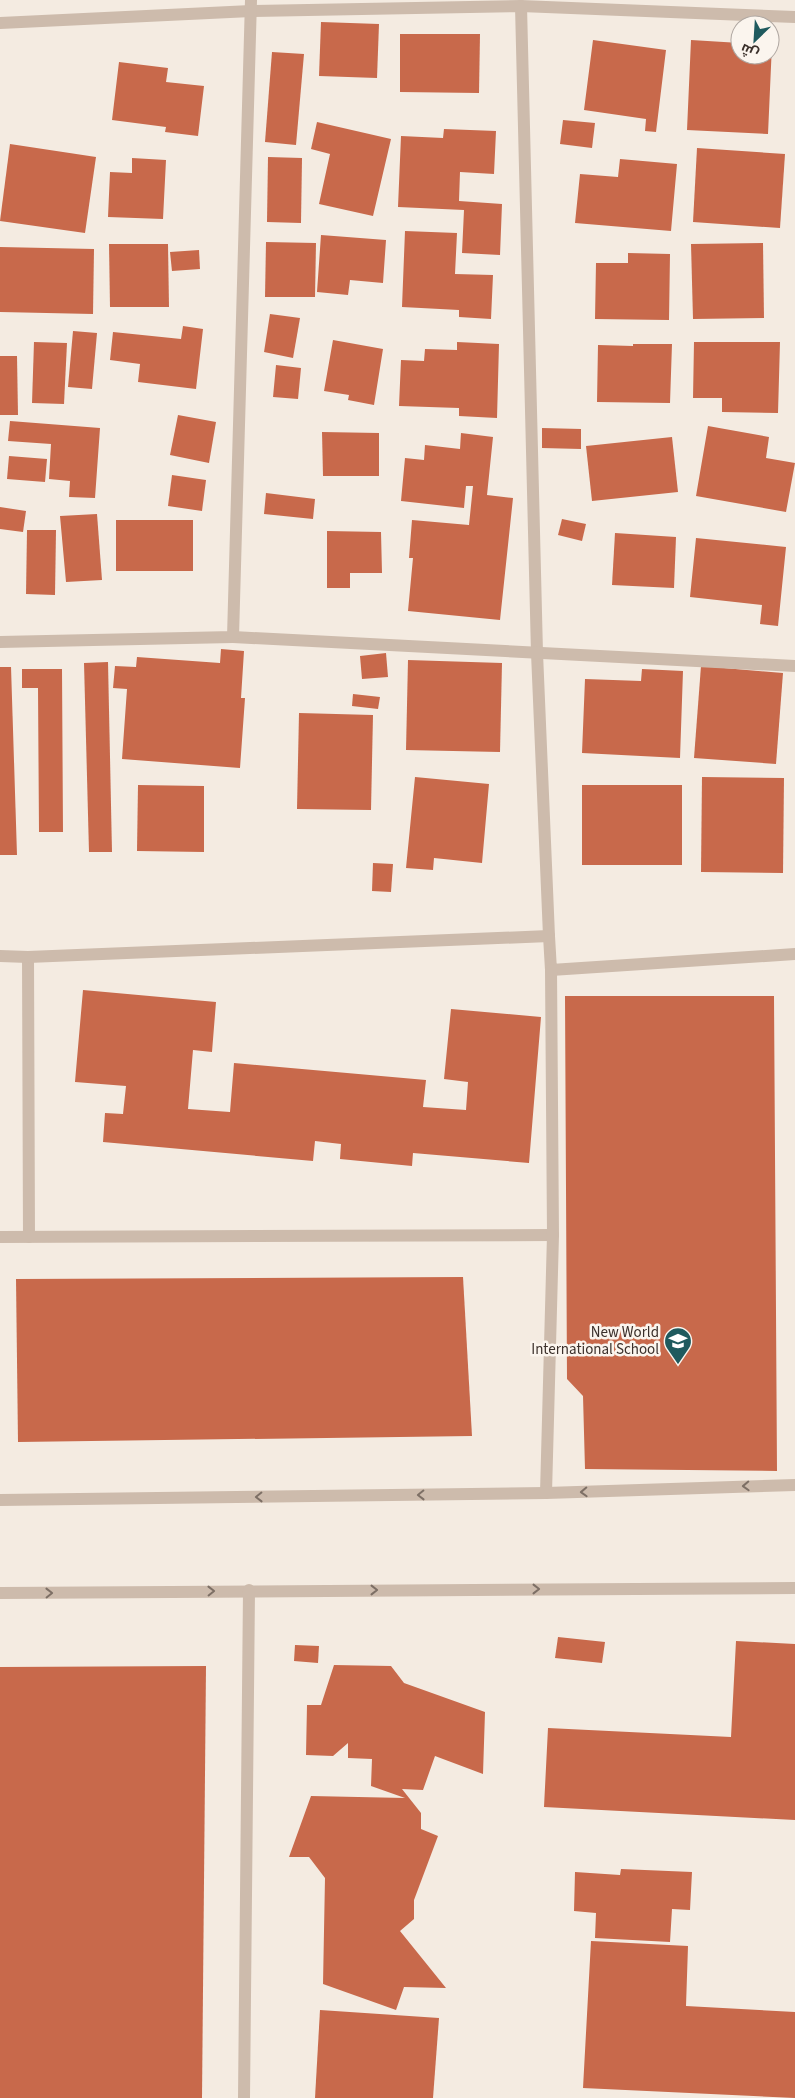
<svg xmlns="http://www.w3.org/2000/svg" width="795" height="2098" font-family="'Source Sans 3',Cairo,sans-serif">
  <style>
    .building { fill: #c8694b }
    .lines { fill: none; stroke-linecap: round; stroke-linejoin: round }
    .service { stroke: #cdbbac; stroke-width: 12 }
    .minor { stroke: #cdbbac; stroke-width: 12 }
    .oneway { stroke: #7d6f65 }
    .labels { text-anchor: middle; stroke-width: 5; stroke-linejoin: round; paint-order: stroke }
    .poi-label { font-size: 15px; fill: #3b302b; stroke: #fbf5ee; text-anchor: end }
  </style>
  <rect width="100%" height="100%" fill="#f4ebe1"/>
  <g class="building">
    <path d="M321 22 379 24 377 78 319 76Z"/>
    <path d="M400 34H480L479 93 400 92Z"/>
    <path d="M593 40 666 50 656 132 645 131 646 119 584 110Z"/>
    <path d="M691 40 740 43V55H770V44H772L768 134 687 130Z"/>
    <path d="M272 52 304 54 296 145 265 142Z"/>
    <path d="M119 62 168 68 166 82 204 86 198 136 165 132 166 127 112 120Z"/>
    <path d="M563 120 595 123 592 148 560 144Z"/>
    <path d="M317 122 391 139 373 216 319 204 330 154 311 149Z"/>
    <path d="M444 129 496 131 494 174 460 172 459 201 502 204 500 255 462 253 464 210 398 207 401 136 443 138Z"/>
    <path d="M10 144 96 157 85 233 0 221Z"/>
    <path d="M697 148 785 154 780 228 693 222Z"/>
    <path d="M268 157 302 158 301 223 267 222Z"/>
    <path d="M132 158 166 160 163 219 108 217 110 172 132 173Z"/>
    <path d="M620 159 677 164 671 231 575 223 580 174 618 177Z"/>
    <path d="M405 231 457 233 455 274 493 275 491 319 459 317V310L402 307Z"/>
    <path d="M321 235 386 240 383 283 350 280 348 295 317 292Z"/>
    <path d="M266 242 316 243 315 297H265Z"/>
    <path d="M763 243 764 318 693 319 691 244Z"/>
    <path d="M109 244H168L169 307H110Z"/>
    <path d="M0 247 94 249 93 314 0 312Z"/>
    <path d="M199 250 200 269 172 271 170 252Z"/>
    <path d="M628 253 670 254 669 320 595 319 596 263H628Z"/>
    <path d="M270 314 300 318 293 358 264 352Z"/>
    <path d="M183 326 203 329 196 389 138 382 140 364 110 360 113 332 181 339Z"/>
    <path d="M73 331 97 333 92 389 68 387Z"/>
    <path d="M333 340 383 349 374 405 348 400 349 395 324 391Z"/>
    <path d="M34 342 67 343 64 404 32 403Z"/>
    <path d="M457 342 499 344 497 418 459 416V408L399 406 401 360 424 361 425 349 457 350Z"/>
    <path d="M694 342H780L778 413 722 412V398H693Z"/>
    <path d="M633 344H672L670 403 597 402 598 345 633 346Z"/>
    <path d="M0 356H17L18 415H0Z"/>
    <path d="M276 365 301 368 298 399 273 397Z"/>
    <path d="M178 415 216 422 209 463 170 455Z"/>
    <path d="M10 421 100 428 95 498 69 497 70 481 49 479 51 444 8 441Z"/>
    <path d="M708 426 769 437 766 458 795 463 786 512 696 496Z"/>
    <path d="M542 428 581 429V449L542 448Z"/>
    <path d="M322 432 379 433V476H323Z"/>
    <path d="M461 433 493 437 487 495 513 498 500 620 408 611 413 558H409L412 520 469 525 473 486H466L464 508 401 501 405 458 424 460 425 445 460 449Z"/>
    <path d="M672 437 678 492 592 501 586 446Z"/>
    <path d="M9 456 47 459 45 482 7 479Z"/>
    <path d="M172 475 206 480 202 511 168 506Z"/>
    <path d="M266 493 315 499 313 519 264 514Z"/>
    <path d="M0 507 26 511 23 532 0 529Z"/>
    <path d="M97 514 102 580 66 582 60 516Z"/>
    <path d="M562 519 586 524 582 541 558 535Z"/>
    <rect x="116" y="520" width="77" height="51"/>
    <path d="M27 530H56L55 595 26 594Z"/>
    <path d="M327 531 381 532 382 573H350V588H327Z"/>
    <path d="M615 533 676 537 674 588 612 585Z"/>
    <path d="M696 538 786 547 778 626 760 624 762 605 690 597Z"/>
    <path d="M221 649 244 651 241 698H245L240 768 122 759 127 689 113 688 115 666 136 667 137 657 220 663Z"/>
    <path d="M386 653 388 677 362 679 360 656Z"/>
    <path d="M408 660 502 663 500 752 406 750Z"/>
    <path d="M108 662 112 852H89L84 663Z"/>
    <path d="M701 666 783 673 776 764 694 758Z"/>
    <path d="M0 667H11L17 855H0Z"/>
    <path d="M22 669H62L63 832H39L38 688H22Z"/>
    <path d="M642 669 683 671 680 758 582 753 585 679 641 681Z"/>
    <path d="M353 694 380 697 378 709 352 706Z"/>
    <path d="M299 713 373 715 371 810 297 809Z"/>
    <path d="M415 777 489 784 482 863 434 858 433 870 406 868Z"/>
    <path d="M702 777 784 778 783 873 701 872Z"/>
    <path d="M138 785 204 786V852L137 851Z"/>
    <rect x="582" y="785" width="100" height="80"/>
    <path d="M373 863 393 864 391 892 372 891Z"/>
    <path d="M83 990 216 1002 212 1052 193 1050 188 1109 230 1112 234 1063 426 1080 423 1107 466 1110 468 1082 444 1079 451 1009 541 1017 529 1163 413 1153 412 1166 340 1159 341 1144 315 1141 313 1161 103 1142 105 1113 123 1114 126 1086 75 1082Z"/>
    <path d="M565 996H774L777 1471 585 1469 583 1396 567 1379Z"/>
    <path d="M463 1277 472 1436 18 1442 16 1279Z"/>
    <path d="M558 1637 605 1642 602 1663 555 1658Z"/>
    <path d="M736 1641 795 1644V1820L544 1807 548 1728 731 1737Z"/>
    <path d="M295 1645 319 1646 318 1663 294 1661Z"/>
    <path d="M334 1665 391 1666 404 1683 485 1712 483 1774 435 1756 423 1790 402 1789 421 1813V1829L438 1836 414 1900V1919L400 1931 446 1988 404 1987 396 2010 323 1984 325 1878 309 1857H289L311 1796 405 1798 371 1786 372 1759 348 1758V1743L333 1756 306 1755 307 1705H321Z"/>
    <path d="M206 1666 202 2098H0V1667Z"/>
    <path d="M621 1869 692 1872 690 1910 672 1909 670 1942 595 1938 596 1913 574 1911 575 1872 620 1875Z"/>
    <path d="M591 1941 688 1946 686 2006 795 2012V2098L583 2088Z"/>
    <path d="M320 2010 439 2018 433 2098H315Z"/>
  </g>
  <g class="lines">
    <path class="service" d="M28 957 29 1237"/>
    <g class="minor">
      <path d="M521 6 537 653 549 936"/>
      <path d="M0 23 251 11 521 6 795 17"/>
      <path d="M233 637 795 666"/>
      <path d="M0 642 233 637 251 0"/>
      <path d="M0 956 28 957 549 936 551 970 795 954"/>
      <path d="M0 1237 553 1235"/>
      <path d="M546 1493 553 1235 551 970"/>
      <path d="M0 1500 546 1493 795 1485"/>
      <path d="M0 1593 795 1588"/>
      <path d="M244 2098 249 1590"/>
    </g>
  </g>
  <defs><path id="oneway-chevron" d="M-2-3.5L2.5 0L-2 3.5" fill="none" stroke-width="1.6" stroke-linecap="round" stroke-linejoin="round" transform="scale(1.25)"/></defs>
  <g class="oneway">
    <use href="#oneway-chevron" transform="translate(746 1486) rotate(178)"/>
    <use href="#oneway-chevron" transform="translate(584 1492) rotate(178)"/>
    <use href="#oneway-chevron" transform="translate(421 1495) rotate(179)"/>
    <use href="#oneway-chevron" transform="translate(259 1497) rotate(179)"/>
    <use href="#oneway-chevron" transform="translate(536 1589)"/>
    <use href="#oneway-chevron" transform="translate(374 1590)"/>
    <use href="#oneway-chevron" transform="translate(211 1591) rotate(-1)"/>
    <use href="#oneway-chevron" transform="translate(49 1593) rotate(-1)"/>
  </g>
  <defs>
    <g id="school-pin" transform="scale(1.4375)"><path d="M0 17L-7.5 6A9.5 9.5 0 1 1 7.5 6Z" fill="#1f5a5e" stroke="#fbf5ee"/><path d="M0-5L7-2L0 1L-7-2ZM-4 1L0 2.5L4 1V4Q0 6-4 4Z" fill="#fff"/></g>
  </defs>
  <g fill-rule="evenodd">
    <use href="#school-pin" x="678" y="1341"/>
  </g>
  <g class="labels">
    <g class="poi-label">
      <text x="659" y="1337">New World<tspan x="659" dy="17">International School</tspan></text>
    </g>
  </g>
  <g transform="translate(755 40) rotate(205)"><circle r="24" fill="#fbf5ee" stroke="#aea6a0"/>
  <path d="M0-4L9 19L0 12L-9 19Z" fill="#1f5a5e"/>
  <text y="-8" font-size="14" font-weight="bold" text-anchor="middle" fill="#3b302b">ش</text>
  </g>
</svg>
